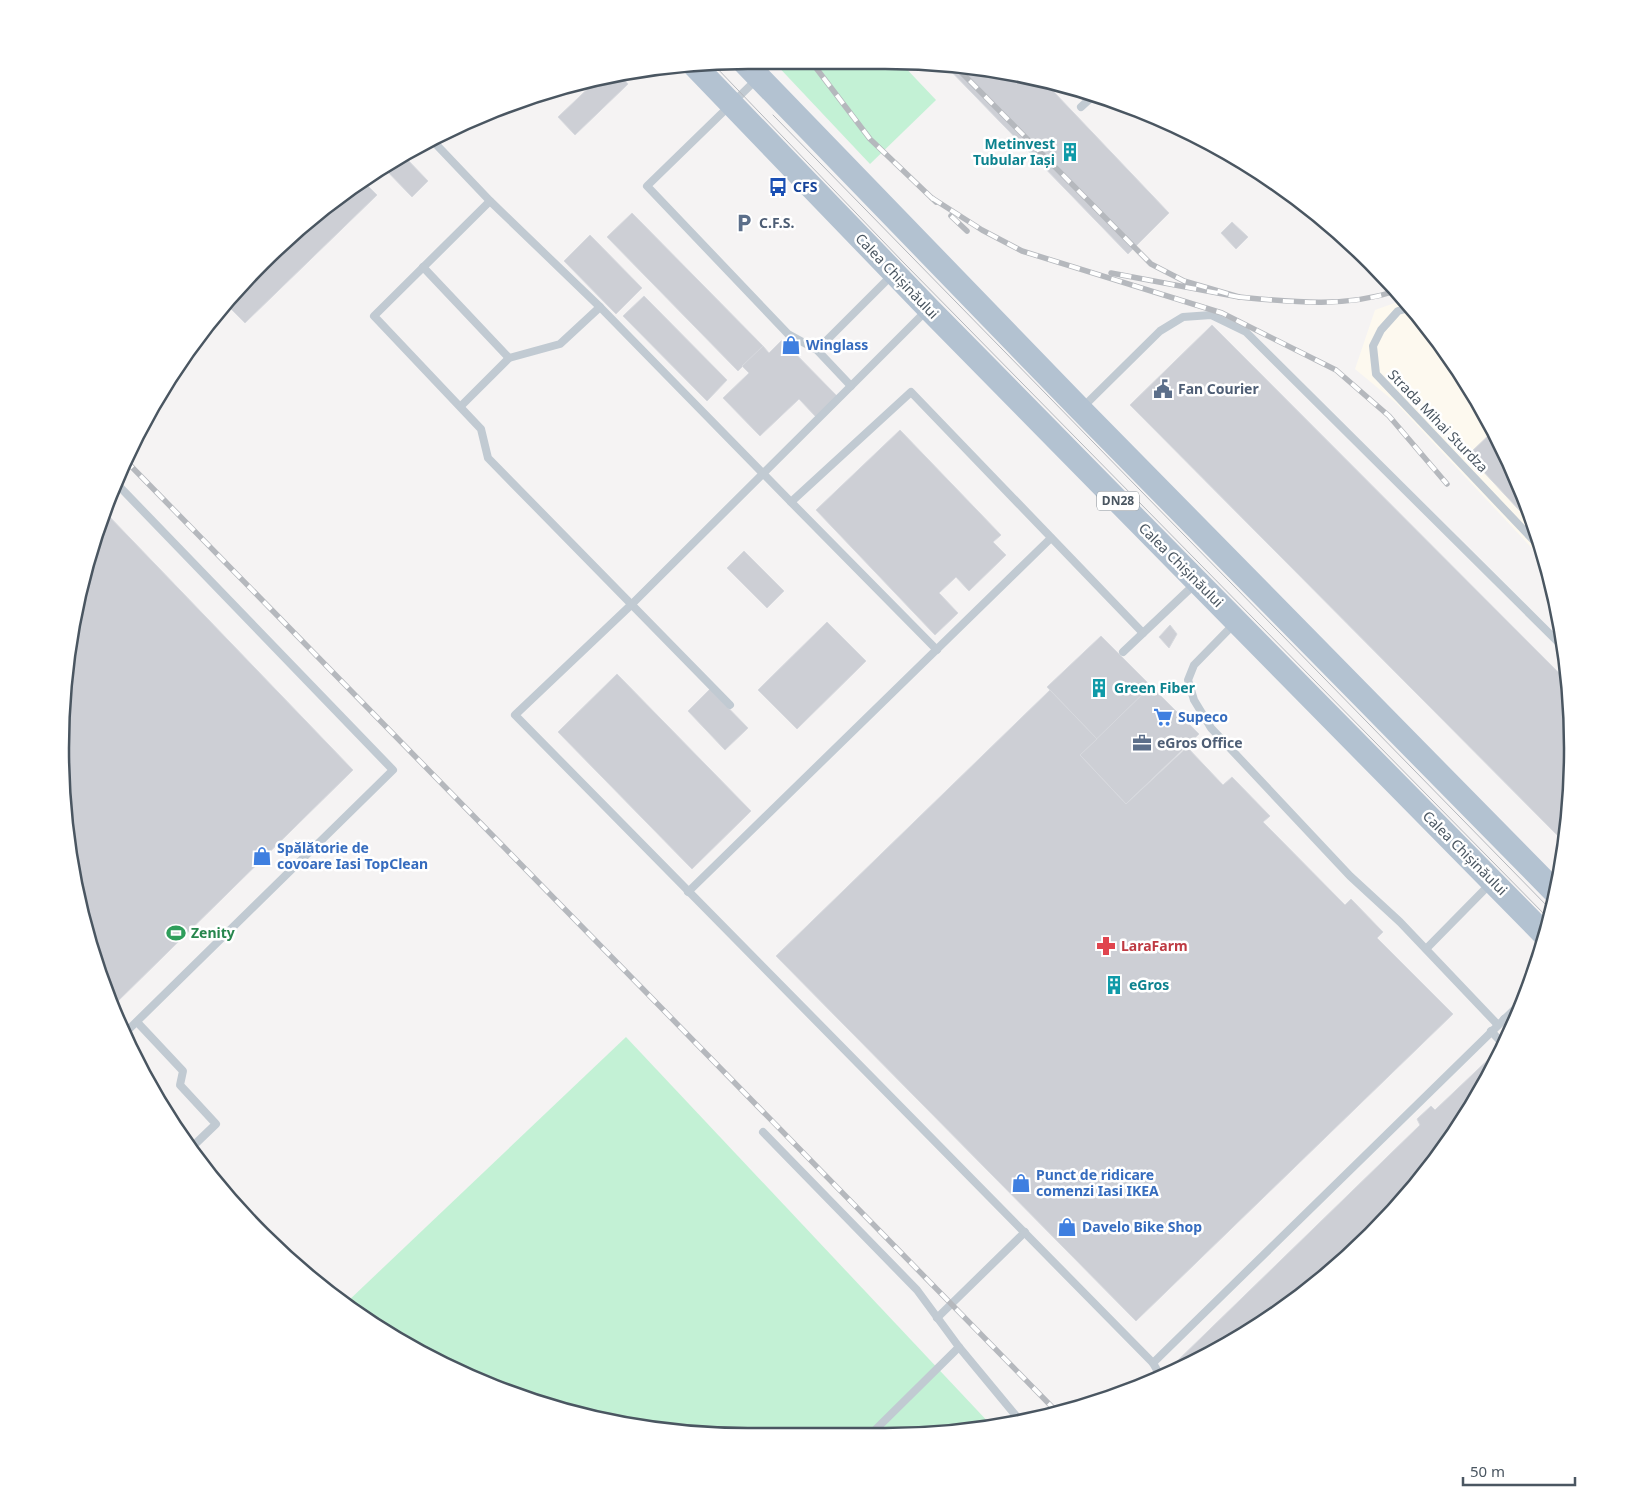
<svg xmlns="http://www.w3.org/2000/svg" width="1633" height="1497" font-family="'Noto Sans',sans-serif">
  <style>
    .commercial { fill: #fdf9ef }
    .green { fill: #c3f1d5 }
    .building { fill: #cdcfd5; stroke: #d7d9de }
    .lines { fill: none; stroke-linecap: round; stroke-linejoin: round }
    .lane { stroke: #c1cad2; stroke-width: 8 }
    .primary { stroke: #b3c2d1; stroke-width: 24 }
    .tram { stroke: #b5b8bd; stroke-width: 1 }
    .rail-casing { stroke: #b5b8bd; stroke-width: 5.5 }
    .rail { stroke: #fff; stroke-width: 4; stroke-dasharray: 11; stroke-linecap: butt }
    .labels { text-anchor: middle; stroke-width: 5; stroke-linejoin: round; paint-order: stroke }
    .shield { fill: #fff; stroke: #808990; stroke-width: 1 }
    .shield-label { font-size: 12px; font-weight: bold; fill: #4a5661 }
    .culture-label { font-size: 14px; font-weight: bold; fill: #0d838f; stroke: #fff; text-anchor: start }
    .transit-label { font-size: 14px; font-weight: bold; fill: #164399; stroke: #fff; text-anchor: start }
    .service-label { font-size: 14px; font-weight: bold; fill: #4e5e75; stroke: #fff; text-anchor: start }
    .street-label { font-size: 14px; fill: #4a5661; stroke: #fff }
    .shop-label { font-size: 14px; font-weight: bold; fill: #366cbe; stroke: #fff; text-anchor: start }
    .leisure-label { font-size: 14px; font-weight: bold; fill: #27864d; stroke: #fff; text-anchor: start }
    .health-label { font-size: 14px; font-weight: bold; fill: #be3a42; stroke: #fff; text-anchor: start }
    .rim { fill: none; stroke: #4a5661; stroke-width: 2.5 }
  </style>
  <rect width="100%" height="100%" fill="#f5f3f3"/>
  <path class="commercial" d="M1403 300 1457 366 1521 485 1544 561 1396 403 1355 369 1375 310Z"/>
  <g class="green">
    <path d="M772 60 899 61 936 100 870 164Z"/>
    <path d="M626 1037 992 1426 885 1437 659 1431 527 1401 405 1345 346 1303Z"/>
  </g>
  <g class="building">
    <path d="M943 63 1019 73 1058 85 1053 91 1169 213 1128 254Z"/>
    <path d="M618 73 628 84 575 135 558 117 598 79Z"/>
    <path d="M404 156 428 181 412 197 384 168Z"/>
    <path d="M363 181 377 195 245 323 225 303 231 295 330 202Z"/>
    <path d="M632 213 763 346 738 371 607 237Z"/>
    <path d="M1232 222 1248 237 1236 249 1221 233Z"/>
    <path d="M590 235 642 288 616 314 564 261Z"/>
    <path d="M644 296 727 380 707 401 623 316Z"/>
    <path d="M1212 325 1566 680 1573 749 1564 842 1130 405Z"/>
    <path d="M782 340 837 396 816 417 799 399 760 436 723 398 749 373 742 366 763 346 769 353Z"/>
    <path d="M900 430 1001 535 993 542 1006 555 969 591 956 577 939 593 958 613 935 635 816 510Z"/>
    <path d="M1492 432 1521 485 1532 524 1468 455Z"/>
    <path d="M105 512 353 770 111 1008 73 883 60 748 83 571Z"/>
    <path d="M744 551 784 591 767 608 727 568Z"/>
    <path d="M827 622 866 661 797 729 758 690Z"/>
    <path d="M1170 625 1177 634 1169 648 1159 637Z"/>
    <path d="M1101 636 1151 686 1097 739 1047 687Z"/>
    <path d="M617 674 751 811 692 869 558 732Z"/>
    <path d="M1151 686 1199 734 1126 804 1080 755Z"/>
    <path d="M710 689 748 728 725 750 688 711Z"/>
    <path d="M1050 690 1097 739 1080 755 1126 804 1187 747 1223 785 1232 777 1270 816 1263 822 1345 905 1351 899 1383 932 1377 938 1453 1014 1136 1321 776 956Z"/>
    <path d="M1494 1054 1497 1057 1457 1131 1371 1236 1267 1321 1176 1370 1172 1366 1420 1125 1417 1119 1431 1106 1435 1110Z"/>
  </g>
  <g class="lines">
    <g class="lane">
      <path d="M757 79 647 186 788 334 817 350 851 386 927 310"/>
      <path d="M1081 107 1093 96"/>
      <path d="M431 139 490 201 600 307 791 502 911 392 1143 633"/>
      <path d="M490 201 374 316 481 429 488 458 730 705"/>
      <path d="M423 267 509 358"/>
      <path d="M1409 308 1398 311 1381 330 1373 346 1376 374 1539 546"/>
      <path d="M817 350 892 275"/>
      <path d="M851 386 631 605 515 715 1153 1363"/>
      <path d="M461 406 509 358 560 344 600 307"/>
      <path d="M1082 408 1160 331 1183 317 1211 315 1246 332 1563 647"/>
      <path d="M116 483 393 770 124 1034"/>
      <path d="M791 502 937 650"/>
      <path d="M1234 624 1194 665 1188 680 1194 700 1211 728 1350 876 1400 922 1498 1025"/>
      <path d="M1123 652 1196 583"/>
      <path d="M688 892 1051 538"/>
      <path d="M1426 949 1490 884"/>
      <path d="M1504 1019 1512 1027"/>
      <path d="M137 1022 183 1071 180 1085 216 1124 191 1148"/>
      <path d="M1491 1031 1503 1044"/>
      <path d="M763 1132 917 1290 959 1347 1022 1423"/>
      <path d="M937 1318 1025 1232"/>
      <path d="M1161 1377 1153 1363 1524 1000"/>
      <path d="M868 1437 959 1347"/>
    </g>
    <g class="primary">
      <path d="M743 61 1080 409 1557 894"/>
      <path d="M694 65 929 309 1544 934"/>
    </g>
    <g class="tram">
      <path d="M713 64 904 263 1549 919"/>
      <path d="M773 115 1551 910"/>
    </g>
    <g class="rail-casing">
      <g id="rail">
        <path d="M810 60 870 139 936 202"/>
        <path d="M954 65 1151 264 1184 281 1239 297 1111 273"/>
        <path d="M932 198 982 230 1022 251 1222 313 1336 370 1389 416 1447 484"/>
        <path d="M951 216 967 231"/>
        <path d="M1239 297C1292 302 1344 308 1396 291"/>
        <path d="M125 460 1057 1412"/>
      </g>
    </g>
    <use href="#rail" class="rail"/>
  </g>
  <defs>
    <g id="building-bare" transform="scale(1.5)"><path d="M-4-6H4V6H1V3H-1V6H-4ZM-2.5-4.3h1.7v1.8h-1.7ZM.8-4.3h1.7v1.8H.8ZM-2.5-1h1.7V.8h-1.7ZM.8-1h1.7V.8H.8Z" fill="#0f9aa8" stroke="#fff" stroke-width="2.5" paint-order="stroke"/></g>
    <g id="bus-bare" transform="scale(1.5)"><path d="M-5-6H5V4H4V6H2V4H-2V6H-4V4H-5ZM-3.5-4V0h7V-4ZM-3.5 1.2v1.5H-2V1.2ZM2 1.2v1.5H3.5V1.2Z" fill="#1a4fb4" stroke="#fff" stroke-width="2.5" paint-order="stroke"/></g>
    <g id="parking-bare" transform="scale(1.5)"><path d="M-3.5-5.5H1a3.5 3.5 0 0 1 0 7H-1V5.5H-3.5ZM-1-3.4V-.6H.8a1.4 1.4 0 0 0 0-2.8Z" fill="#5c6f8a" stroke="#fff" stroke-width="2.5" paint-order="stroke"/></g>
    <g id="shop-bare" transform="scale(1.5)"><path d="M-5-2.5h2.3a2.7 3.5 0 0 1 5.4 0H5L5.5 6h-11ZM-1.5-2.5h3a1.5 2.3 0 0 0-3 0Z" fill="#3f7fe0" stroke="#fff" stroke-width="2.5" paint-order="stroke"/></g>
    <g id="civic-bare" transform="scale(1.5)"><path d="M-.6-6.5H3V-4.5H.6V-3L4-1V1h2V6H-6V1h2V-1L-.6-3ZM-1.2 2.5V6h2.4V2.5Z" fill="#5c6f8a" stroke="#fff" stroke-width="2.5" paint-order="stroke"/></g>
    <g id="supermarket-bare" transform="scale(1.5)"><path d="M-6-5.5h2.5l.6 2H6L4.5 2H-2.5L-4.4-4H-6ZM-1.5 3.2a1.3 1.3 0 1 0 .1 0ZM3 3.2a1.3 1.3 0 1 0 .1 0Z" fill="#3f7fe0" stroke="#fff" stroke-width="2.5" paint-order="stroke"/></g>
    <g id="office-bare" transform="scale(1.5)"><path d="M-6-3h4V-5.5h4V-3h4V5H-6ZM-1-4.5V-3h2v-1.5ZM-6 0V1H6V0Z" fill="#5c6f8a" stroke="#fff" stroke-width="2.5" paint-order="stroke"/></g>
    <g id="stadium-bare" transform="scale(1.5)"><path d="M0-5a6.5 5 0 1 0 0 10a6.5 5 0 1 0 0-10ZM-3.5-1.8h7v3.6h-7Z" fill="#2e9e5b" stroke="#fff" stroke-width="2.5" paint-order="stroke"/></g>
    <g id="pharmacy-bare" transform="scale(1.5)"><path d="M-2-6h4v4h4v4h-4v4h-4v-4h-4v-4h4Z" fill="#e0444e" stroke="#fff" stroke-width="2.5" paint-order="stroke"/></g>
  </defs>
  <g fill-rule="evenodd">
    <use href="#building-bare" x="1070" y="152"/>
    <use href="#bus-bare" x="778" y="187"/>
    <use href="#parking-bare" x="744" y="223"/>
    <use href="#shop-bare" x="791" y="345"/>
    <use href="#civic-bare" x="1163" y="389"/>
    <use href="#building-bare" x="1099" y="688"/>
    <use href="#supermarket-bare" x="1163" y="717"/>
    <use href="#office-bare" x="1142" y="743"/>
    <use href="#shop-bare" x="262" y="856"/>
    <use href="#stadium-bare" x="176" y="933"/>
    <use href="#pharmacy-bare" x="1106" y="946"/>
    <use href="#building-bare" x="1114" y="985"/>
    <use href="#shop-bare" x="1021" y="1183"/>
    <use href="#shop-bare" x="1067" y="1227"/>
  </g>
  <g class="labels">
    <rect class="shield" x="1097" y="491.5" width="42" height="19" rx="4"/>
    <g class="shield-label">
      <text x="1118" y="505">DN28</text>
    </g>
    <g class="culture-label">
      <text x="1055" y="149" text-anchor="end">Metinvest<tspan x="1055" dy="16">Tubular Iași</tspan></text>
      <text x="1114" y="693">Green Fiber</text>
      <text x="1129" y="990">eGros</text>
    </g>
    <g class="transit-label">
      <text x="793" y="192">CFS</text>
    </g>
    <g class="service-label">
      <text x="759" y="228">C.F.S.</text>
      <text x="1178" y="394">Fan Courier</text>
      <text x="1157" y="748">eGros Office</text>
    </g>
    <g class="street-label">
      <text transform="translate(897 276) rotate(46)" y="5">Calea Chișinăului</text>
      <text transform="translate(1438 421) rotate(46)" y="5">Strada Mihai Sturdza</text>
      <text transform="translate(1181 565) rotate(45)" y="5">Calea Chișinăului</text>
      <text transform="translate(1465 853) rotate(45)" y="5">Calea Chișinăului</text>
    </g>
    <g class="shop-label">
      <text x="806" y="350">Winglass</text>
      <text x="1178" y="722">Supeco</text>
      <text x="277" y="853">Spălătorie de<tspan x="277" dy="16">covoare Iasi TopClean</tspan></text>
      <text x="1036" y="1180">Punct de ridicare<tspan x="1036" dy="16">comenzi Iasi IKEA</tspan></text>
      <text x="1082" y="1232">Davelo Bike Shop</text>
    </g>
    <g class="leisure-label">
      <text x="191" y="938">Zenity</text>
    </g>
    <g class="health-label">
      <text x="1121" y="951">LaraFarm</text>
    </g>
  </g>
  <path d="M0 0H1633V1497H0ZM748 69H885A679 679 0 0 1 1564 748V749A679 679 0 0 1 885 1428H748A679 679 0 0 1 69 749V748A679 679 0 0 1 748 69Z" fill="#fff" fill-rule="evenodd"/>
  <path class="rim" d="M748 69H885A679 679 0 0 1 1564 748V749A679 679 0 0 1 885 1428H748A679 679 0 0 1 69 749V748A679 679 0 0 1 748 69Z"/>
  <path d="M1463 1477v8h112v-8" fill="none" stroke="#4a5661" stroke-width="2.5"/>
  <text x="1470" y="1477" font-size="15" fill="#4a5661" stroke="#ffffff" stroke-width="4" paint-order="stroke">50 m</text>
</svg>
